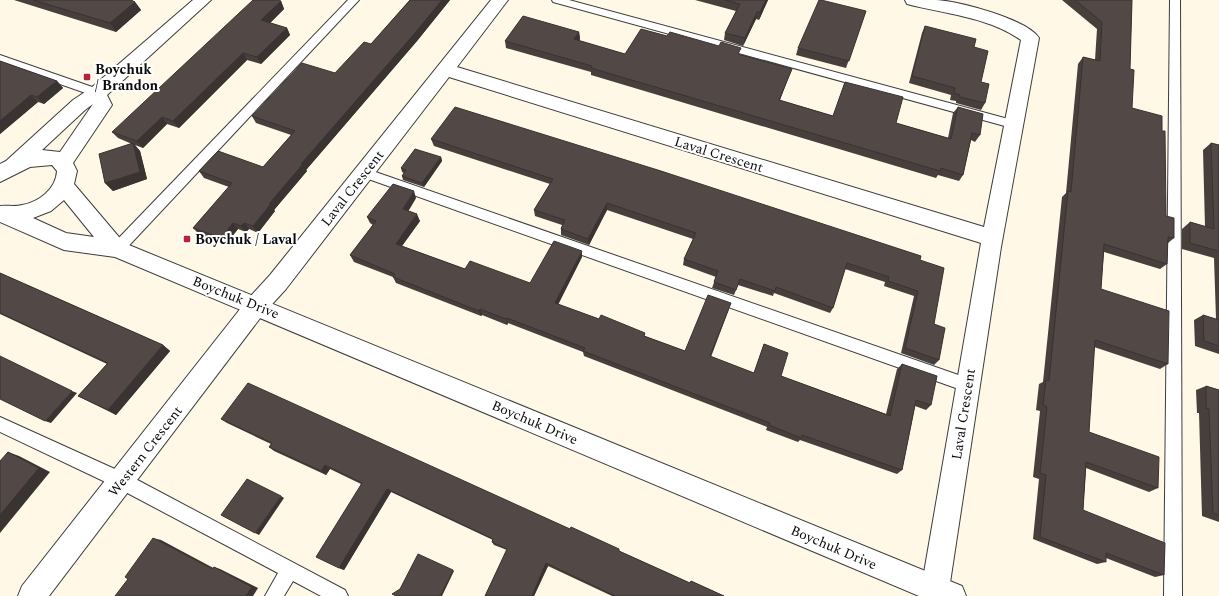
<svg xmlns="http://www.w3.org/2000/svg" width="1219" height="596" font-family="Spectral,serif">
  <style>
    .lines { fill: none; stroke-linecap: round; stroke-linejoin: round }
    .service-casing { stroke: #3d3d3d; stroke-width: 2 }
    .minor-casing { stroke: #3d3d3d; stroke-width: 2 }
    .tertiary-casing { stroke: #3d3d3d; stroke-width: 2 }
    .service { fill: #fff; fill-rule: evenodd }
    .minor { fill: #fff; fill-rule: evenodd }
    .tertiary { fill: #fff; fill-rule: evenodd }
    .wall { fill: #473f3c }
    .shaded-wall { fill: #393331 }
    .building { fill: #524946; stroke: #393331 }
    .poi-dot { fill: #b82339; stroke: #fff; stroke-width: 1.5 }
    .labels { text-anchor: middle; stroke-width: 4; stroke-linejoin: round; paint-order: stroke }
    .poi-label { font-size: 14px; font-weight: bold; fill: #0a0a0a; stroke: #fff; text-anchor: start }
    .street-label { font-size: 14px; fill: #0a0a0a; stroke: #fff }
  </style>
  <rect width="100%" height="100%" fill="#fff8e6"/>
  <g class="lines">
    <g class="service-casing">
      <g id="service">
        <path d="M348 0H359L122 253 117 255 112 253 110 249 112 245Z"/>
        <path d="M552 0H569L1012 120 1016 121 1018 124 1016 127 1012 128 553 2Z"/>
        <path d="M1170 0H1180L1182 596H1164Z"/>
        <path d="M0 55 101 90 103 93 97 97 0 63Z"/>
        <path d="M364 168 967 378 972 380 975 385 972 390 967 392 360 176 358 173 360 170Z"/>
        <path d="M0 417 128 475 345 590 348 596H321L293 581 284 596H265L278 573 116 487 0 432Z"/>
      </g>
    </g>
    <g class="minor-casing">
      <path id="minor" d="M491 0H508L457 67 984 227 1021 40C988 17 946 14 907 4L905 0C915 0 926 0 936 0 958 1 1027 19 1039 38L1001 247 948 596H920L981 243 449 77 286 289 264 313 49 596H18L22 586 248 299 270 275Z"/>
    </g>
    <g class="tertiary-casing">
      <path id="tertiary" d="M193 0H211L107 95 112 105 73 163 77 171 74 184 124 243 962 586 966 596H919L115 257 64 250 0 222V206C7 205 14 207 22 205 39 202 56 189 57 171L52 165 30 167 0 182V164L6 161 73 100 91 88ZM93 104 60 152 42 150 85 110ZM64 200 94 237 66 233 33 218 51 211Z"/>
    </g>
    <use href="#service" class="service"/>
    <use href="#minor" class="minor"/>
    <use href="#tertiary" class="tertiary"/>
  </g>
  <g class="wall">
    <path d="M14 0H131L135 2 141 10 116 32Z"/>
    <path d="M410 0H450L417 41 306 170 307 171 274 210 275 211 258 233 249 229 246 232 238 229 226 244 199 234 193 228 229 187 204 178 199 171 263 167 291 135 256 123 252 116 335 73 371 44Z"/>
    <path d="M695 0H768L759 20 756 19 743 46 724 40 725 33 736 11Z"/>
    <path d="M1062 0H1132L1130 69 1132 108 1162 131 1166 216 1174 238 1168 243 1167 264 1160 269 1104 252 1101 289 1168 364 1160 369 1094 347 1089 432 1158 488 1149 492 1086 468 1083 510 1164 575 1155 577 1106 558V562L1097 564 1033 539 1039 479 1033 477 1040 411 1036 410 1039 384 1043 382 1062 197 1066 193 1078 64 1083 57 1095 60 1097 29Z"/>
    <path d="M281 1 284 9 270 23 287 28 290 35 261 64 247 60 179 128 167 124 143 148 135 145 140 151 147 179 113 191 105 183 132 144 118 138 112 132Z"/>
    <path d="M866 11 846 68 796 55 798 48Z"/>
    <path d="M925 26 981 82 985 103 981 110 956 103V101L950 100 951 95 909 83 922 33Z"/>
    <path d="M579 32 580 39 579 41 625 54 667 36 739 54 792 69 789 76 780 100 833 116 845 82 896 123 948 138 953 113 958 107 980 135 975 142 971 140 963 175 959 181 938 175 936 178 591 75V72L506 48 505 41Z"/>
    <path d="M0 61 57 81 63 88 44 104 38 102 0 134Z"/>
    <path d="M431 139 920 260 934 324 939 360 934 365 901 353 914 296 884 286 885 282 845 269 833 308 830 313 774 293 773 296 738 285 734 295 712 288 716 277 683 265 684 259 693 239 607 210 589 245 561 235V229L562 225 535 216 534 210 550 184 434 146Z"/>
    <path d="M1211 143 1219 145V354L1195 346 1194 320 1203 315 1216 319 1214 258 1182 249V229L1190 222 1205 227 1203 150Z"/>
    <path d="M441 157 442 161 424 187 403 180 402 176 404 173 402 172 401 168Z"/>
    <path d="M416 198 408 211 420 221 402 246 465 269 530 283 582 257 558 304 685 351 729 309 711 357 754 373 764 344 781 376 886 414 897 369 902 364 931 405 926 410 915 406 902 470 897 474 800 440 798 442 766 430 767 427 584 356 583 352 508 323 507 325 482 315 481 316 396 283 393 277 354 262 350 255 373 225 370 223 367 217Z"/>
    <path d="M0 273 163 345 170 351 116 415 78 396 107 364 0 314Z"/>
    <path d="M1206 386 1219 390V522L1202 516 1199 413H1197L1196 390Z"/>
    <path d="M221 419 619 551 690 583 691 581 724 596H612L548 566 534 596H485L507 550 494 545 492 542 493 540 391 492 344 570 339 568 361 484 330 469 326 475 274 451 269 447 271 444 227 423Z"/>
  </g>
  <g class="shaded-wall">
    <path d="M442 0H450L417 41 306 170 307 171 274 210 275 211 258 233 253 226 269 204 301 164Z"/>
    <path d="M766 0H768L759 20 760 12Z"/>
    <path d="M281 1 284 9 265 28 261 20Z"/>
    <path d="M135 2 141 10 116 32 110 23Z"/>
    <path d="M757 12 756 19 743 46 745 38Z"/>
    <path d="M287 28 290 35 261 64 257 57Z"/>
    <path d="M579 32 580 39 575 47 574 39Z"/>
    <path d="M243 53 247 60 179 128 173 121Z"/>
    <path d="M792 69 789 76 777 107 779 100Z"/>
    <path d="M57 81 63 88 44 104 37 97Z"/>
    <path d="M31 95 38 102 0 134V121Z"/>
    <path d="M162 117 167 124 143 148 137 141Z"/>
    <path d="M133 143 140 151 147 179 113 191 105 183Z"/>
    <path d="M441 157 442 161 424 187 422 183Z"/>
    <path d="M414 191 416 198 406 215 403 209Z"/>
    <path d="M607 203V210L589 245 588 239Z"/>
    <path d="M417 214 420 221 399 250 396 244Z"/>
    <path d="M233 223 238 229 226 244 221 238Z"/>
    <path d="M244 223 249 229 246 232 241 226Z"/>
    <path d="M582 251V257L556 309 555 303Z"/>
    <path d="M480 309 482 315 481 316 479 311Z"/>
    <path d="M507 318 508 323 507 325 506 319Z"/>
    <path d="M163 345 170 351 116 415 108 410Z"/>
    <path d="M72 391 77 393 51 423 45 421Z"/>
    <path d="M8 452 19 456 50 472 0 533V515Z"/>
    <path d="M325 465 330 469 326 475 321 471Z"/>
    <path d="M387 489 391 492 344 570 339 568Z"/>
    <path d="M281 496 284 498 259 535 255 533Z"/>
    <path d="M153 538 161 540 219 571 212 569Z"/>
    <path d="M546 563 548 566 534 596H532Z"/>
    <path d="M214 567 220 569 258 588 253 596H246Z"/>
    <path d="M453 570 454 571 442 596H440Z"/>
  </g>
  <g class="building">
    <path d="M33 0H131L135 2 110 23Z"/>
    <path d="M253 0H277L281 1 261 20 287 28 257 57 243 53 173 121 162 117 137 141 112 132Z"/>
    <path d="M410 0H442L415 33 301 164H303L269 204H271L253 226 244 223 241 226 233 223 221 238 193 228 232 183 199 171 218 151 263 167 295 131 252 116 302 63 335 73 364 42 371 44Z"/>
    <path d="M725 0H766L760 12H757L745 38 725 33 740 4Z"/>
    <path d="M819 0H821L866 11 849 61 798 48Z"/>
    <path d="M1075 0H1132L1130 69 1134 70 1132 108 1162 116V131H1165L1166 216 1174 218V238L1168 237 1167 264 1104 244 1101 289 1169 311 1168 364 1095 340 1089 432 1159 457 1158 488 1086 462 1083 510 1165 543 1164 575 1106 553V562L1040 537 1046 475 1040 473 1047 407 1043 405 1046 380 1049 381 1068 191 1071 192 1083 57 1100 61 1102 22Z"/>
    <path d="M523 16 579 32 574 39 625 54 641 29 667 36 670 32 719 46 721 42 741 48 738 54 792 69 779 100 833 116 845 82 903 97 896 123 951 139 958 107 983 114 980 135 972 133 963 175 941 168 940 171 591 68 592 66 505 41Z"/>
    <path d="M925 26 976 39 974 47 988 51 981 82 989 84 985 103 960 97V95L954 93 955 88 912 76Z"/>
    <path d="M0 61 57 81 37 97 31 95 0 121Z"/>
    <path d="M455 107 661 171 921 256 920 260 944 268 934 324 945 328 939 360 905 348 918 291 888 281 889 277 847 263 833 308 776 287 775 291 740 279 736 290 714 282 718 271 684 259 696 233 607 203 588 239 561 229 565 220 534 210 553 179 431 139Z"/>
    <path d="M133 143 140 172 105 183 99 154Z"/>
    <path d="M1211 143 1219 145V251L1190 243V222L1214 229Z"/>
    <path d="M415 149 441 157 422 183 402 176 406 170 401 168Z"/>
    <path d="M393 184 414 191 403 209 417 214 396 244 465 269 470 261 530 283 554 241 582 251 555 303 599 319 601 315 645 333 644 336 685 351 708 295 731 303 710 356 754 373 764 344 788 353 781 376 890 416 902 364 937 376 931 405 916 400 902 470 802 435 801 438 769 425 770 423 583 351 585 348 507 318 506 319 480 309 479 311 393 277 395 274 350 255 376 221 367 217Z"/>
    <path d="M0 273 163 345 108 410 78 396 108 363 0 313Z"/>
    <path d="M1203 315 1219 320V346L1204 341Z"/>
    <path d="M0 356 72 391 45 421 0 399Z"/>
    <path d="M248 383 570 529 571 527 619 549V551L690 583 691 581 724 596H615L546 563 532 596H485L507 549 492 542 493 539 387 489 339 568 316 557 362 483 325 465 321 471 269 447 272 443 221 419Z"/>
    <path d="M1206 386 1219 390V515L1213 513 1209 409 1206 408Z"/>
    <path d="M8 452 39 468 0 515V461Z"/>
    <path d="M247 479 281 496 255 533 221 515Z"/>
    <path d="M153 538 212 569 214 567 252 587 246 596H115L128 579 125 577Z"/>
    <path d="M418 554 453 570 440 596H396L392 594 400 589Z"/>
  </g>
  <g class="poi-dot">
    <rect x="83" y="73" width="8" height="8" rx="2"/>
    <rect x="183" y="235" width="8" height="8" rx="2"/>
  </g>
  <g class="labels">
    <g class="poi-label">
      <text x="95" y="74">Boychuk<tspan x="95" dy="16">/ Brandon</tspan></text>
      <text x="195" y="244">Boychuk / Laval</text>
    </g>
    <g class="street-label">
      <text transform="translate(719 154) rotate(17)" y="5">Laval Crescent</text>
      <text transform="translate(352 188) rotate(-52)" y="5">Laval Crescent</text>
      <text transform="translate(236 297) rotate(22)" y="5">Boychuk Drive</text>
      <text transform="translate(963 414) rotate(-81)" y="5">Laval Crescent</text>
      <text transform="translate(535 422) rotate(23)" y="5">Boychuk Drive</text>
      <text transform="translate(145 451) rotate(-52)" y="5">Western Crescent</text>
      <text transform="translate(834 547) rotate(23)" y="5">Boychuk Drive</text>
    </g>
  </g>
</svg>
